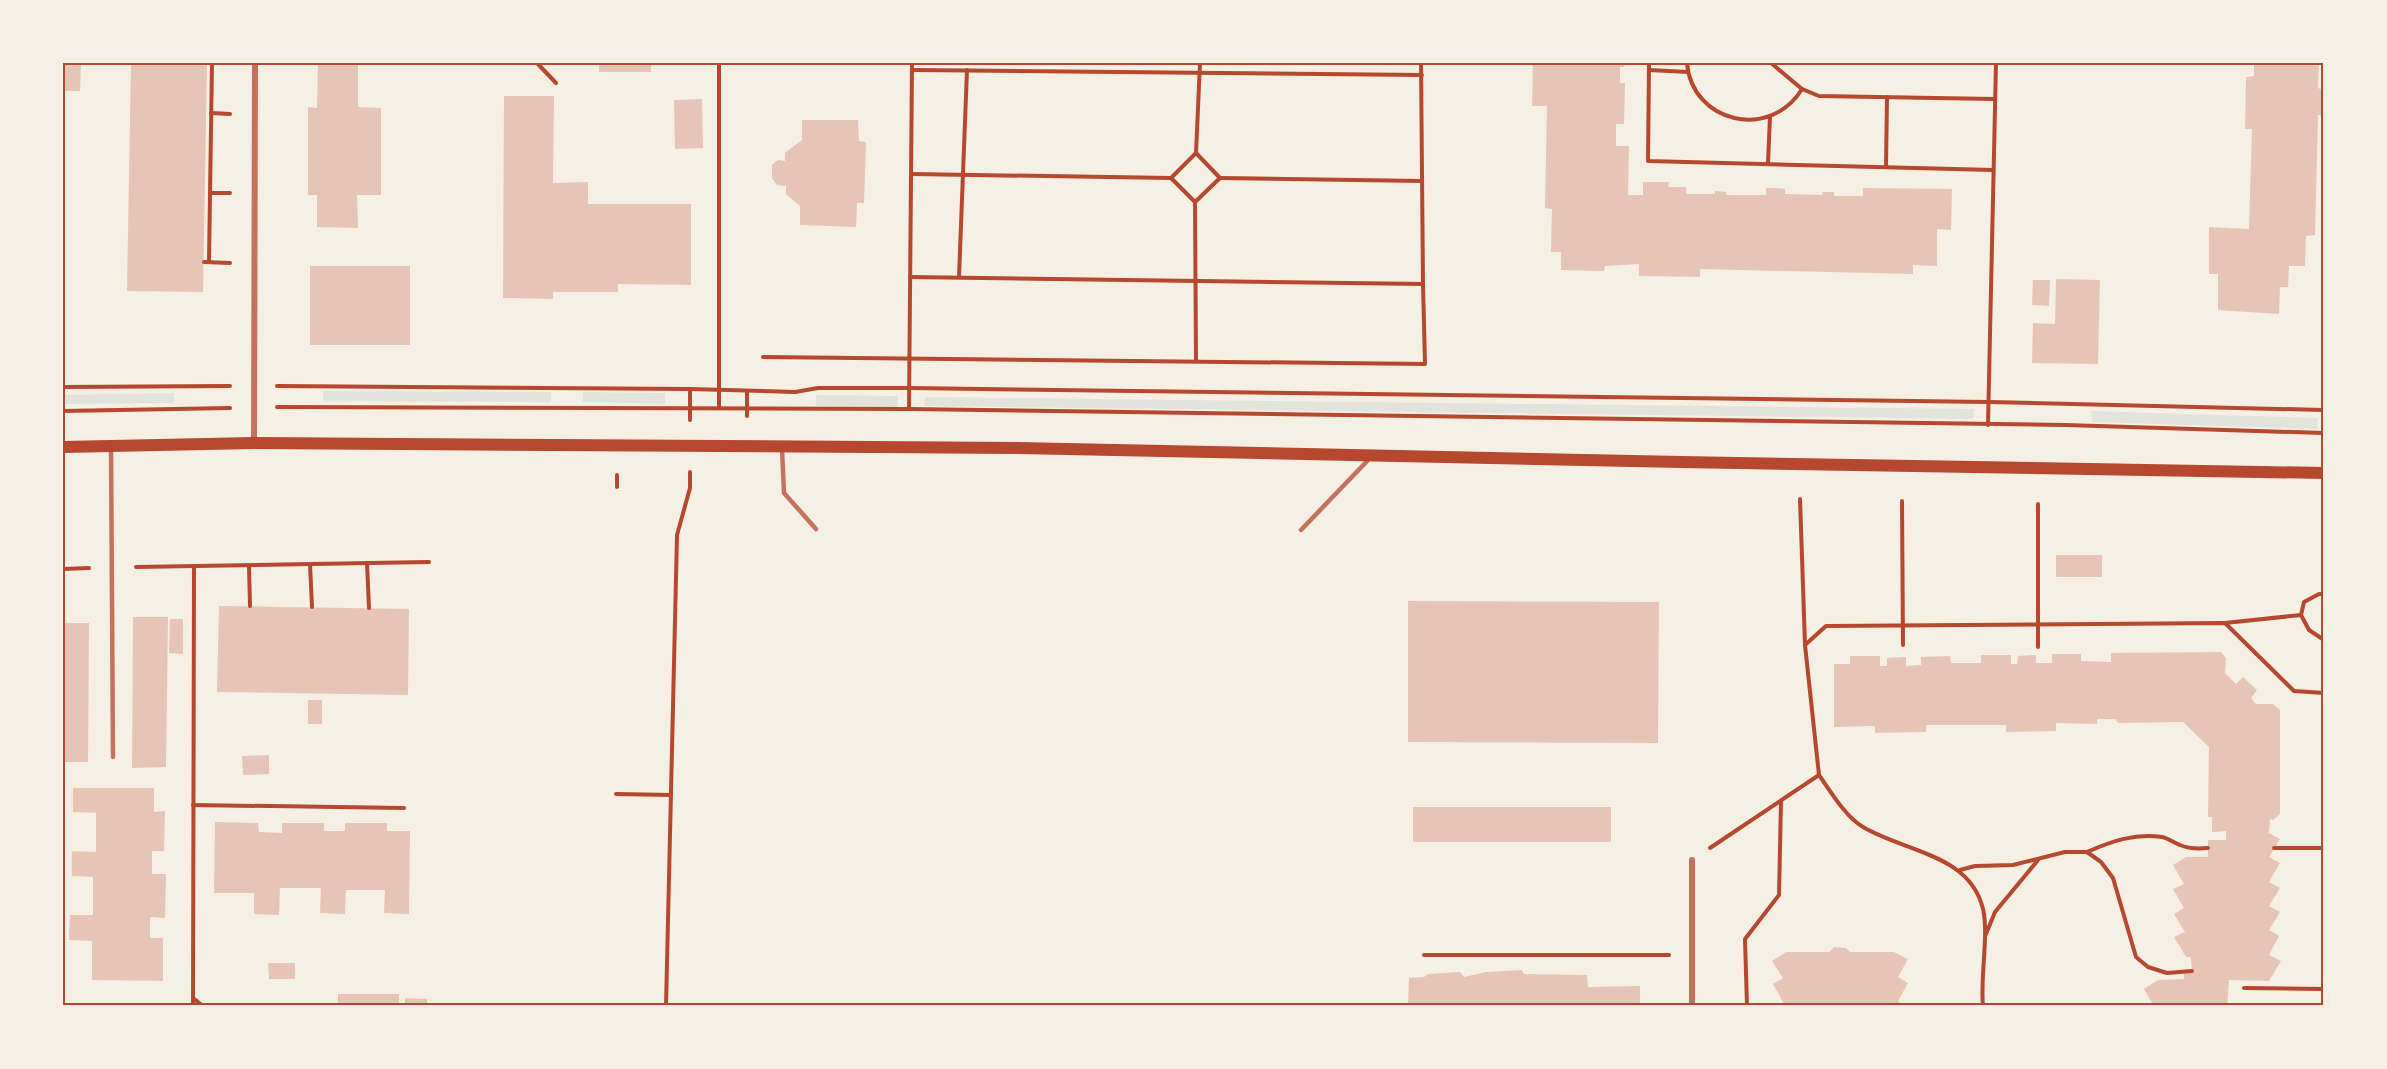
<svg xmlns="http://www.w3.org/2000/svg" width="2387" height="1069" font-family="Ubuntu,sans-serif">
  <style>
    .green { fill: #e2e4dc }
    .building { fill: #e6c5b7 }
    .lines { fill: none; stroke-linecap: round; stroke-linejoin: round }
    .path { stroke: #b5482f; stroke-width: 4 }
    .service { stroke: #c5725c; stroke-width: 4.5 }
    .minor { stroke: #c5725c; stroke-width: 6 }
    .secondary { stroke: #b5482f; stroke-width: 12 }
    .neatline { fill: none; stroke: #b5482f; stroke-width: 2 }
  </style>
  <rect width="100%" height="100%" fill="#f6efe4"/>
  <g class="green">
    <path d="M323 391 551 392V402L323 401Z"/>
    <path d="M583 392 665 393V404L583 402Z"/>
    <path d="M174 393V403L63 404V395Z"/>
    <path d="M816 395 898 396V407L816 406Z"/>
    <path d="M925 397 1974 409 1973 419 924 406Z"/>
    <path d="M2091 411 2318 418 2317 429 2092 422Z"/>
  </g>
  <g class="building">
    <path d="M63 63H81L80 91H63Z"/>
    <path d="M131 63H207L203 292 127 291Z"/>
    <path d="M318 63H358V107L381 108V195H357L358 228 317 227V195H308V107L317 108Z"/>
    <rect x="599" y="63" width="52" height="9"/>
    <path d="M1533 63H1624V67H1620V83H1625L1624 124H1616V146H1629L1628 195H1643V182H1669L1668 187H1686V194H1715V191L1726 192V195H1766V188H1775L1785 189V194L1822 195 1823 192H1834V196H1863V188L1952 189 1951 230 1937 229V266L1913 265V274L1700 269V277L1639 276V264L1605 266 1604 271 1561 270V252H1551L1552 209 1545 208 1547 106H1532Z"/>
    <path d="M2254 63H2319L2318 88 2324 90V116L2318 115 2315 235 2306 236 2305 266H2289L2288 287H2280L2279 314 2218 310V274H2209V227L2249 229 2252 129H2245L2246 77 2254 76Z"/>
    <path d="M504 96H554L553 183 588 182V204H691V285L618 284V292H553V299L503 298Z"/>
    <path d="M702 99 703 148 675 149 674 100Z"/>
    <path d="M802 120H858L859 141 866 142 864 203H857L856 227 800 225V206L786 194V186L777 185 772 178V165L778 160 785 161V153L802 140Z"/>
    <rect x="310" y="266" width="100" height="79"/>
    <path d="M2056 279 2100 280 2098 364 2032 363 2033 323 2055 324Z"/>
    <path d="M2033 280H2050L2049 306 2032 305Z"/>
    <rect x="2056" y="555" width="46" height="22"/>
    <path d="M1408 601 1659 602 1658 743 1408 742Z"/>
    <path d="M219 606 409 609 408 695 217 692Z"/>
    <path d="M133 617H168L166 767 132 768Z"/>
    <path d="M170 619H183V654L169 653Z"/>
    <path d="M63 623H89L88 762H63Z"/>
    <path d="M2221 652 2226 658 2225 673 2236 684 2243 677 2257 690 2251 698 2256 704H2273L2280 710V814L2273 820 2270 819 2269 832H2267L2280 839 2269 857 2280 863 2269 882 2280 888 2269 906 2280 912 2269 930 2279 936 2269 955 2281 961 2269 981 2229 980 2227 1006H2154L2144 989 2158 980 2184 979V973H2192L2191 957H2186L2174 937 2185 932 2174 914 2184 908 2173 889 2184 884 2173 865 2186 857H2208V840H2226V831L2212 832V817H2208L2209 747 2183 722 2118 723 2115 719H2097V724L2056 723V731L2006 732V725H1926V732L1875 733V726L1834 727V664H1850V656H1880V666H1887V658L1906 657V666L1921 665V657L1950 656 1951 663H1981V655H2011V664H2017L2018 656 2036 655V663H2052V654H2081V661L2111 662V653Z"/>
    <rect x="308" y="700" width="14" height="24"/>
    <path d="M269 755V774L243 775 242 756Z"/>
    <path d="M73 788H154V812L165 811 164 851H152V874H166L165 918 150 917V938H163V981L92 980V941L69 940 70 915H93V877L72 876V851L96 852V813L73 812Z"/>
    <rect x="1413" y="807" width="198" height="35"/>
    <path d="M215 822 258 823 259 832 282 833V823H324V831H345V823H387V831H410L409 914 384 913 385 890H346L345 914 320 913 321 888H280L279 915 254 914V893H214Z"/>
    <path d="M1834 947 1846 948 1850 952H1894L1908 959 1898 977 1908 983 1898 1001 1905 1006H1777L1783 1002 1773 984 1783 978 1772 961 1786 952H1829Z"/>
    <path d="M268 963H295V979H269Z"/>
    <path d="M1522 970 1524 974 1587 975 1588 987 1640 986V1006H1408L1409 978 1424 977 1428 974 1460 972 1464 977 1486 972Z"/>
    <rect x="338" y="994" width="61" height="12"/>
    <path d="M405 998 427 999V1006H405Z"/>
  </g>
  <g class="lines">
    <g class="path">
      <path d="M537 63 556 83"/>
      <path d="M719 63V408"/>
      <path d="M1649 63 1648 161 1993 170"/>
      <path d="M1687 63C1692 123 1770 141 1802 89"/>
      <path d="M1771 63 1802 89 1819 96 1994 99"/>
      <path d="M912 70 1422 75"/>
      <path d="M1649 70 1688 72"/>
      <path d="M211 113 230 114"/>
      <path d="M1196 153 1200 63"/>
      <path d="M1768 164 1770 116"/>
      <path d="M1886 166 1887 97"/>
      <path d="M911 174 1171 178 1195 202 1220 178 1196 153 1171 178"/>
      <path d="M1220 178 1422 181"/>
      <path d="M210 193H230"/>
      <path d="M1195 202 1196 360"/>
      <path d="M204 262 230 263"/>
      <path d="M209 262 212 63"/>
      <path d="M910 277 1423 284 1421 63"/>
      <path d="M959 277 967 70"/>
      <path d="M763 357 1425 364 1423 284"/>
      <path d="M277 386 690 389 795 392 818 388H910L1989 402 2324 410"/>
      <path d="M63 387 230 386"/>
      <path d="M690 389V420"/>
      <path d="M277 407 909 409 2066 425 2324 433"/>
      <path d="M909 409 912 63"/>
      <path d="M63 411 230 408"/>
      <path d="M747 416V392"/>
      <path d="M1988 425 1996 63"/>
      <path d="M617 487V475"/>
      <path d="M1902 501 1903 645"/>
      <path d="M2038 504V647"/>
      <path d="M367 563 369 608"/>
      <path d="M310 564 312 607"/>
      <path d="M249 566 250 606"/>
      <path d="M136 567 429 562"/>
      <path d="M63 569 89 568"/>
      <path d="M2324 594H2319L2304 602 2301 615 2309 630 2324 640"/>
      <path d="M2225 623 2301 615"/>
      <path d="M1805 645 1826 626 2225 623 2294 691 2324 693"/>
      <path d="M1819 775C1831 792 1845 816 1863 827 1905 852 1970 854 1983 909 1989 934 1980 977 1983 1006"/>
      <path d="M616 794 671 795"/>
      <path d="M193 805 404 808"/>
      <path d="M1710 848 1819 775 1805 645 1800 499"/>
      <path d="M2274 848H2324"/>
      <path d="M2087 852C2112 841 2135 833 2162 837 2168 838 2174 843 2180 845 2189 849 2198 849 2208 848"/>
      <path d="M1960 870 1975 866 2013 865 2065 852H2087L2101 862 2113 878 2136 957 2148 967 2167 973 2192 971"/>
      <path d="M1986 934 1995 912 2038 860"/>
      <path d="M1424 955H1669"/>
      <path d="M2244 988 2324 989"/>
      <path d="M193 998 203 1006"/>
      <path d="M193 1006 194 566"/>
      <path d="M666 1006 677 535 690 488V472"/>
      <path d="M1747 1006 1745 939 1779 895 1781 801"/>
    </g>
    <g class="service">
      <path d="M111 446 113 757"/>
      <path d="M782 449 784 493 816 529"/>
      <path d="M1301 530 1371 457"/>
    </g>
    <g class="minor">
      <path d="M254 443 255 63"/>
      <path d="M1692 860V1006"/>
    </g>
    <path class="secondary" d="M63 447 254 443 1018 448 1681 462 2324 473"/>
  </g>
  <rect width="2387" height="1069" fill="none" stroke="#f6efe4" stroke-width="129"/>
  <rect x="64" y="64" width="2258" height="940" class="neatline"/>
</svg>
